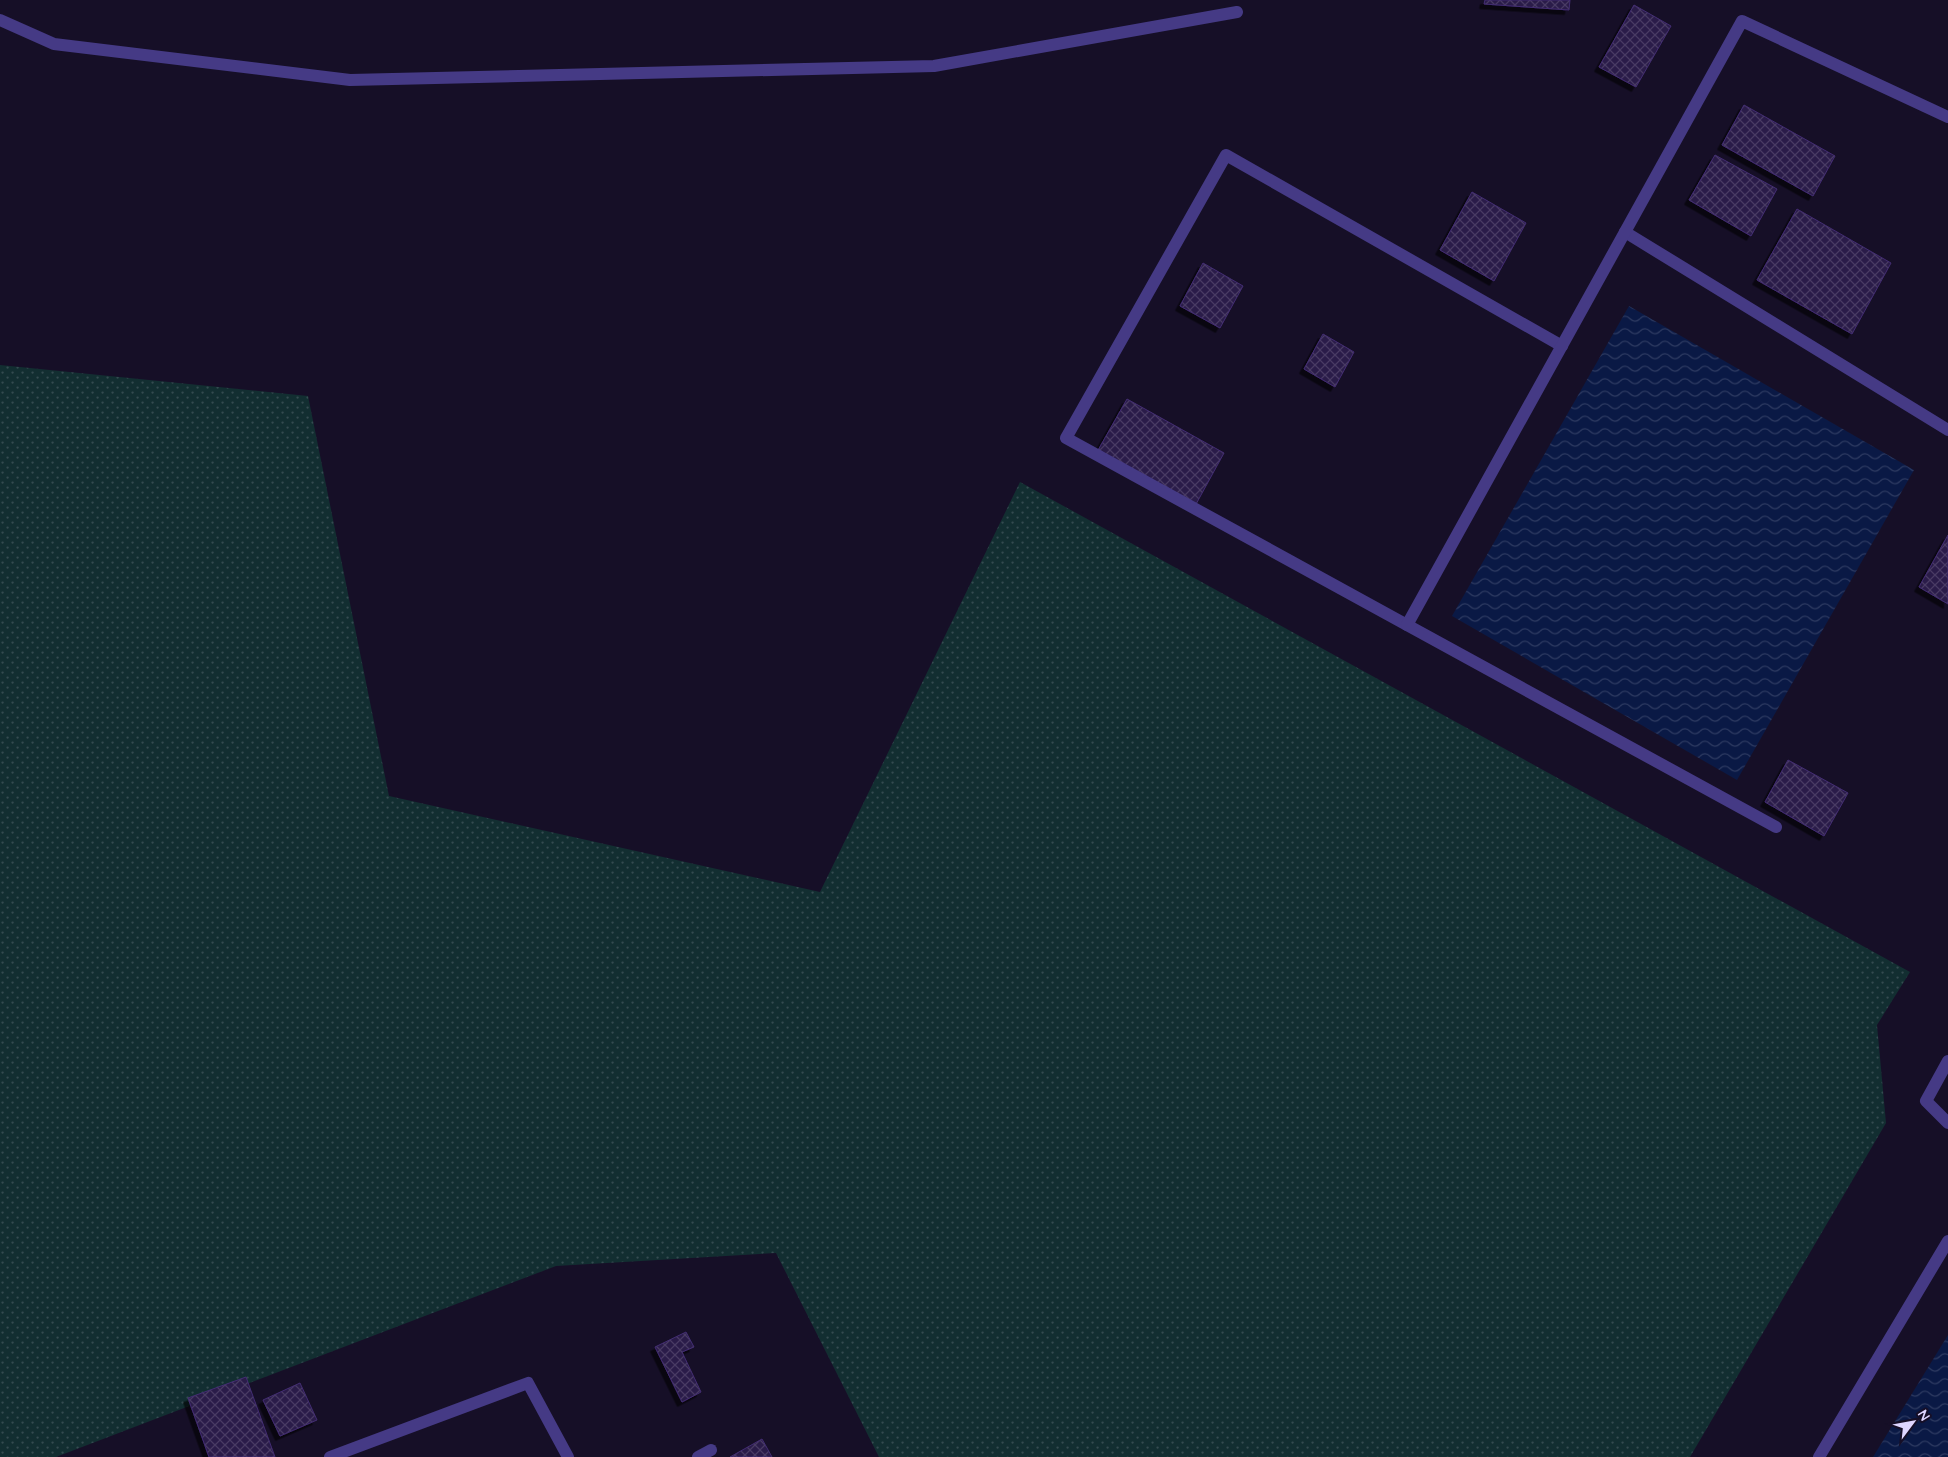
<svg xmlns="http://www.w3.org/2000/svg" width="1948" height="1457" font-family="Quicksand,sans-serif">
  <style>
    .grass { fill: url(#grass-dots) }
    .water { fill: url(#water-waves) }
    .building { fill: url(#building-cross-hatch); stroke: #432d73; filter: url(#shadow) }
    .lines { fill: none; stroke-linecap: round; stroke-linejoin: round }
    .minor { stroke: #453a85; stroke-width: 12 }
  </style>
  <defs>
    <pattern id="grass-dots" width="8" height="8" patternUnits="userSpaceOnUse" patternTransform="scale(1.25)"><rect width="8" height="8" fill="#122e31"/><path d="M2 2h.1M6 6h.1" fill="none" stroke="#344b50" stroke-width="1.8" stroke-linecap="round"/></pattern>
    <pattern id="water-waves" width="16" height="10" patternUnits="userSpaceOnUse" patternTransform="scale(1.25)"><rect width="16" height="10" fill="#0a1945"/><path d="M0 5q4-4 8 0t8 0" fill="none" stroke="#2d3a61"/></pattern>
    <pattern id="building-cross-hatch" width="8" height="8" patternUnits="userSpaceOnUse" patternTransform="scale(1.25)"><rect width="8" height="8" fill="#291b48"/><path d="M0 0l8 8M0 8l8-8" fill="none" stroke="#483b63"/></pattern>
    <filter id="shadow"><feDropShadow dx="-4.5" dy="4.5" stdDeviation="0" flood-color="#0009"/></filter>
  </defs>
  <rect width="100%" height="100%" fill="#160f27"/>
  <path class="grass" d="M0 365 308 396 389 796 820 892 1020 482 1910 972 1877 1025 1886 1123 1690 1457H879L776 1253 556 1266 56 1457H0Z"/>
  <g class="water">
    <path d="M1629 306 1914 470 1737 780 1452 616Z"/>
    <path d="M1948 1335V1457H1873Z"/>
  </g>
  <g class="building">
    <path d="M1485 0H1570L1569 10 1484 4Z"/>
    <path d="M1634 5 1671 26 1636 87 1599 67Z"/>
    <path d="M1744 105 1835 156 1813 196 1722 145Z"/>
    <path d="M1715 155 1777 189 1751 236 1689 200Z"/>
    <path d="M1472 192 1526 223 1494 281 1440 250Z"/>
    <path d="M1797 209 1891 263 1852 334 1757 280Z"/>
    <path d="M1203 263 1243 286 1220 328 1180 306Z"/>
    <path d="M1323 334 1354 352 1335 387 1304 369Z"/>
    <path d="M1127 399 1224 453 1195 506 1097 452Z"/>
    <path d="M1948 535V604L1919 587Z"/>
    <path d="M1788 760 1848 793 1824 836 1765 802Z"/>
    <path d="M686 1332 694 1347 682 1352 701 1392 682 1402 655 1347Z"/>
    <path d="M246 1377 275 1457H209L188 1398Z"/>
    <path d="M300 1383 317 1420 280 1436 263 1400Z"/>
    <path d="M762 1439 772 1457H730Z"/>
  </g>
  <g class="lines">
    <g class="minor">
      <path d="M0 20 54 44 350 80 934 66 1237 12"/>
      <path d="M1625 232 1948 430"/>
      <path d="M1407 625 1066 438 1226 155 1562 346"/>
      <path d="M1776 827 1407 625 1742 21 1948 117"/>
      <path d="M1948 1061 1926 1101 1948 1123"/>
      <path d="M330 1457 528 1383 568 1457"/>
      <path d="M698 1457 711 1450"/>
      <path d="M1819 1457 1948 1241"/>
    </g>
  </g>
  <g transform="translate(1913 1422) rotate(58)" stroke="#160f27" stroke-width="4" paint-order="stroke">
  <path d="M0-4L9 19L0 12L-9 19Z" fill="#ded5ff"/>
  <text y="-8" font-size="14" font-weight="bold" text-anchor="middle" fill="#ded5ff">N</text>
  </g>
</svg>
